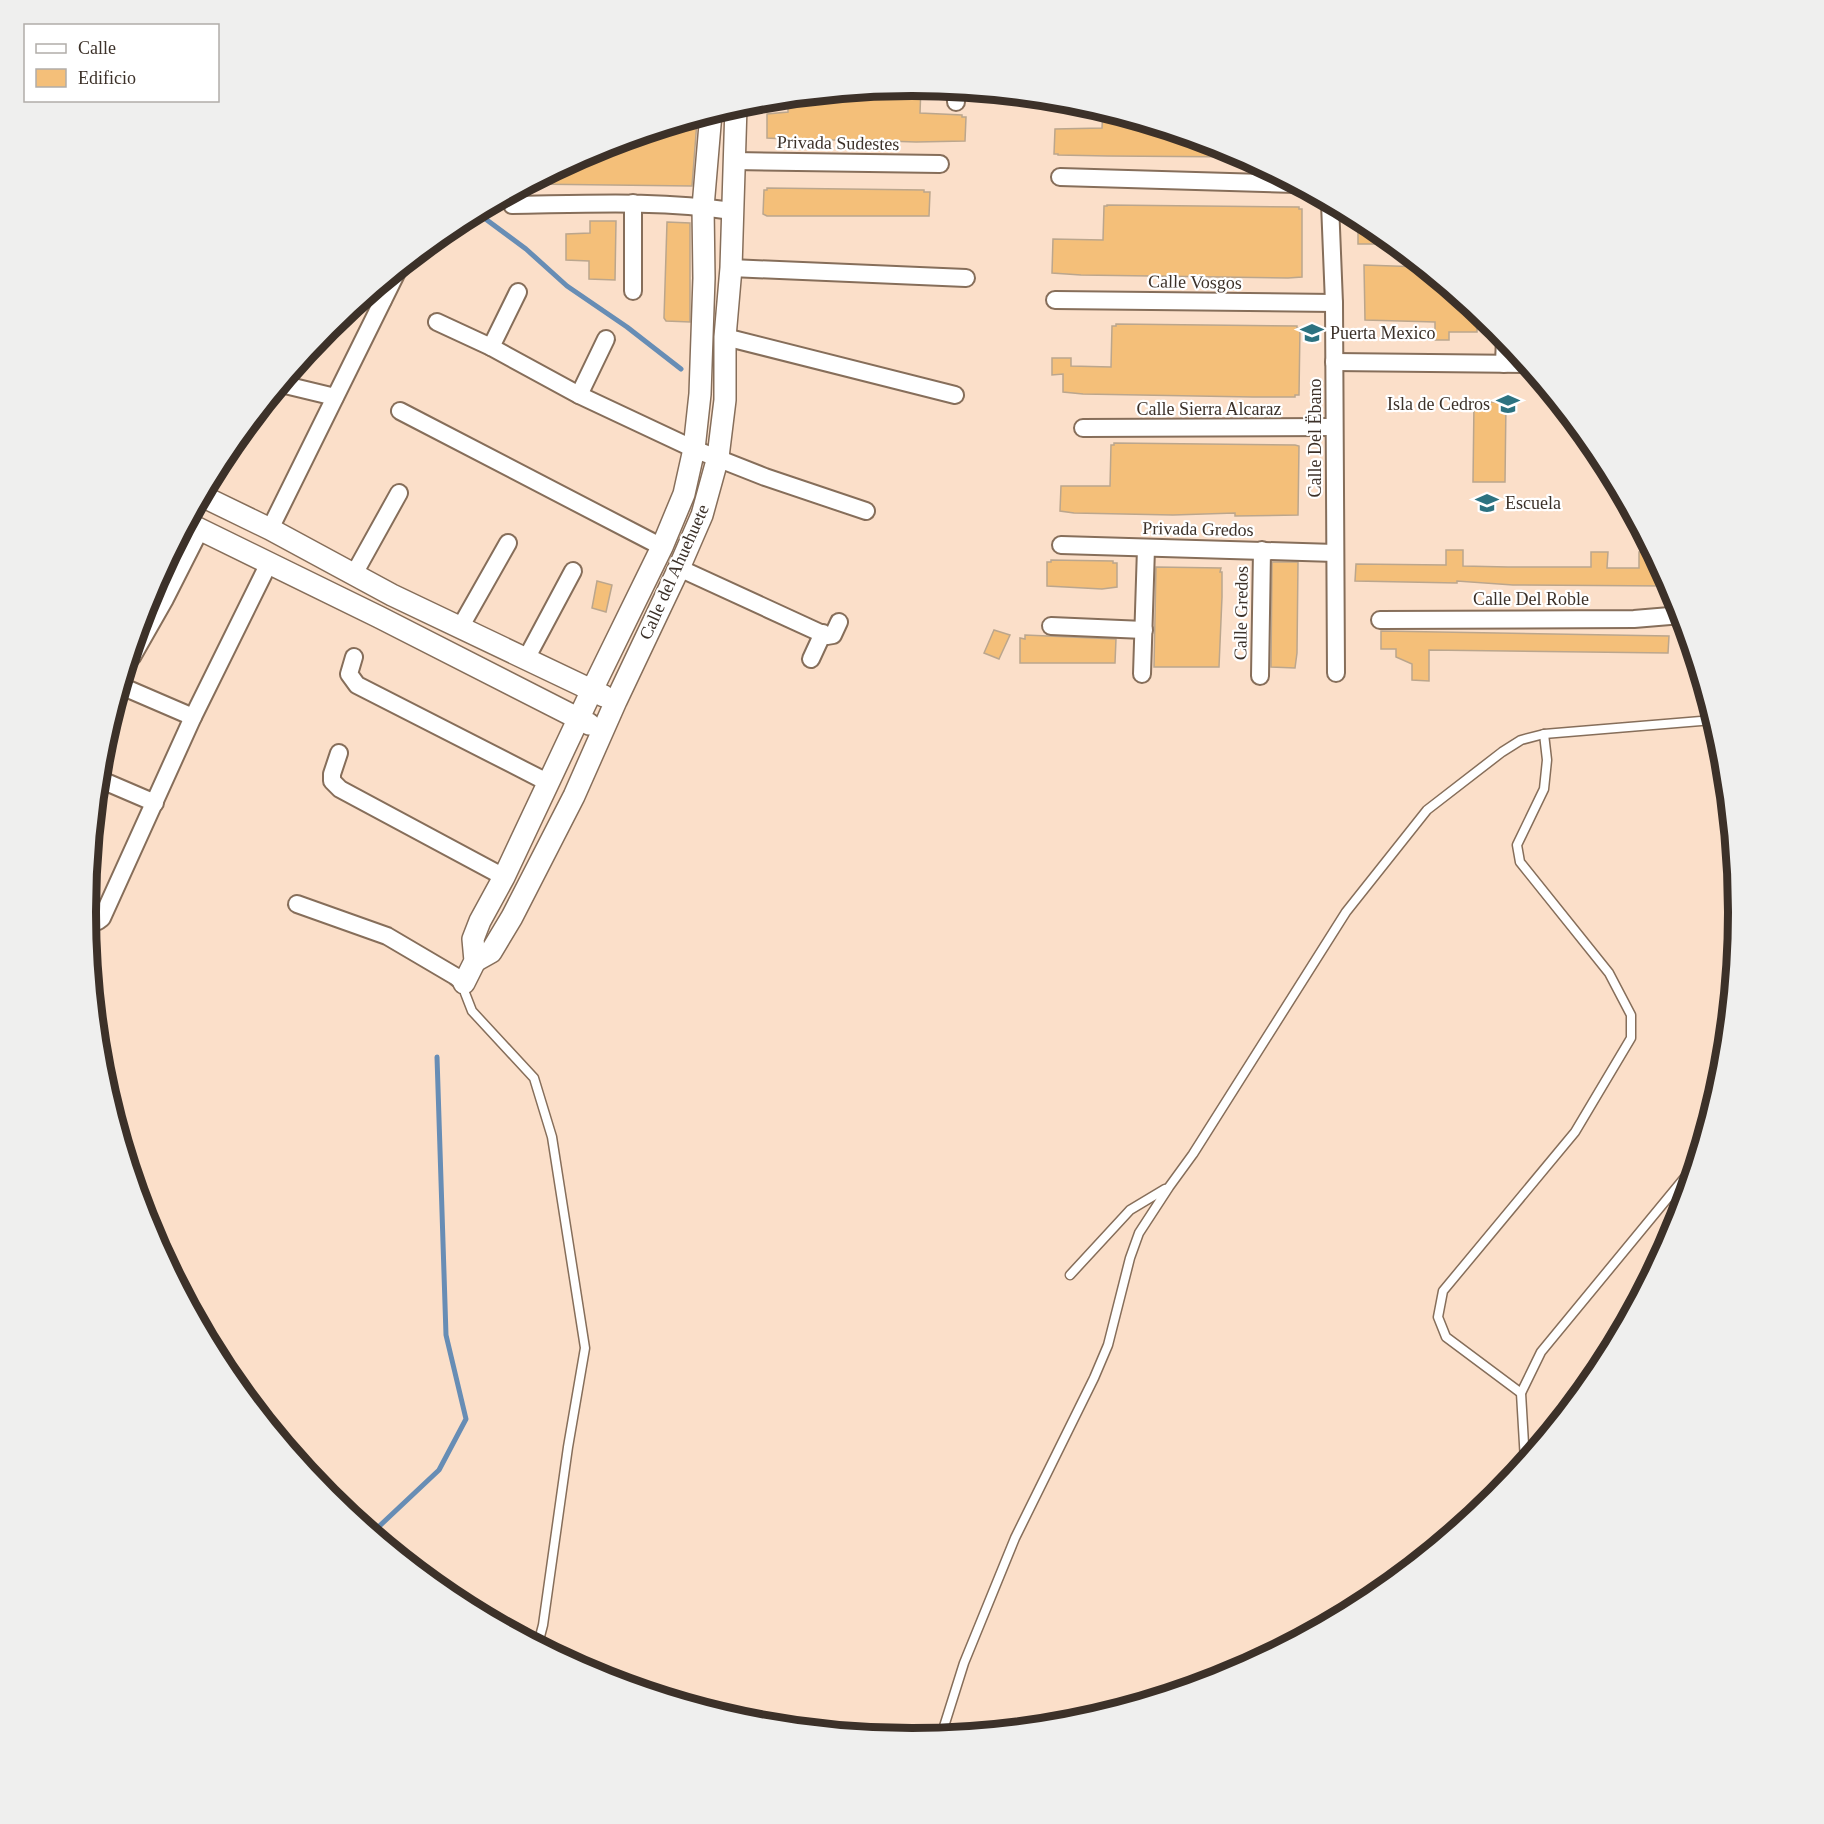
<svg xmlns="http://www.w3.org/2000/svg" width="1824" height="1824" font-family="'Times New Roman',serif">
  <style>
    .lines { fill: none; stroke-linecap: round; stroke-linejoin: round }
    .stream { stroke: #678db5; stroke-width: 5 }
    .building { fill: #f4bf79; stroke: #bba68d; stroke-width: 1.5 }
    .service-casing { stroke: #866e5a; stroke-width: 11 }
    .minor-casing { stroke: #866e5a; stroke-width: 20 }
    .tertiary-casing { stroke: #866e5a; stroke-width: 24 }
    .service { stroke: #fff; stroke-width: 8 }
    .minor { stroke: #fff; stroke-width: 16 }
    .tertiary { stroke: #fff; stroke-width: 21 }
    .labels { text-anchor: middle; stroke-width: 4.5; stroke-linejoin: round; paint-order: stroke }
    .street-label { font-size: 18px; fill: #3c3129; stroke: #fff }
    .poi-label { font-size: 18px; fill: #3c3129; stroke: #fff; text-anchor: start }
    .rim { fill: none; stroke: #3c3129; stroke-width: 8 }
  </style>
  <rect width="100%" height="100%" fill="#fbdfc9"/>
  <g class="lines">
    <g class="stream">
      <path d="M476 212 526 249 567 286 627 327 681 369"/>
      <path d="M372 1533 439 1470 466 1419 446 1335 437 1057"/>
    </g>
  </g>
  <g class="building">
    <path d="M913 86H921L920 113 962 115V117H966L965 141 916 142 887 141V140H804L767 138V114L788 112V98Z"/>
    <path d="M1103 110 1229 149 1245 157 1108 156 1058 155V154H1054L1055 129 1102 128Z"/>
    <path d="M685 121H697L692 186 529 184 596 148Z"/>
    <path d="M767 188 924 190V192H930L929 216H767L763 214 764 190H767Z"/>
    <path d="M1107 205 1299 207V209H1302V277L1288 278 1081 275 1052 273 1053 239 1103 240 1104 206H1107Z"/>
    <path d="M1358 218 1375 228V244H1358Z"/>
    <path d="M590 221H616L615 280 589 279V261L566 260V234L590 233Z"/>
    <path d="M667 222 690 223V322L666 321 664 318Z"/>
    <path d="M1364 265 1422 267 1450 289V300H1463L1477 312V332H1449V340H1435V322L1365 320Z"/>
    <path d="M1116 324 1297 326V328H1300L1299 395H1295V397H1253L1083 394 1063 392V374L1052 375V358H1071V366L1111 367 1112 326H1116Z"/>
    <path d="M1474 402H1506L1505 482H1473Z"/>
    <path d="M1114 443 1295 445 1299 446 1298 515 1235 516V513L1173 515 1074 513 1060 511 1061 486H1110L1111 445H1114Z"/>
    <path d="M1446 550H1463V566L1508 567H1591V552H1608L1607 568H1639V552L1653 553V564H1659L1666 577V586L1513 585 1457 581V583L1355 581 1356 564 1446 565Z"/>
    <path d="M1051 560 1113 561V563H1117V587L1102 589 1047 586V562H1051Z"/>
    <path d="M1272 562H1298L1297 653 1295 668 1271 667Z"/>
    <path d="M1156 567 1221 568 1220 572H1222V597L1219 667H1154Z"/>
    <path d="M597 581 612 585 606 612 592 608Z"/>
    <path d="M994 630 1010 635 999 659 984 653Z"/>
    <path d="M1381 631 1669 636 1668 653 1429 650V681L1412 680V664L1396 657V649H1381Z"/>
    <path d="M1025 635 1116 639 1115 663H1020V638L1025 639Z"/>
  </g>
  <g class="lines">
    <g class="service-casing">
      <g id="service">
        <path d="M464 984 465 993 472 1011 534 1078 552 1137 585 1348 568 1447 543 1625 538 1644"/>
        <path d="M1070 1275 1130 1210 1165 1189"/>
        <path d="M1521 1393 1446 1337 1438 1317 1443 1291 1575 1132 1631 1038V1015L1609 973 1520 862 1517 845 1544 789 1547 760 1544 734"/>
        <path d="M1525 1461 1521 1393 1541 1352 1695 1165"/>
        <path d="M941 1736 964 1663 1015 1538 1094 1378 1108 1345 1130 1258 1139 1233 1169 1187 1193 1154 1346 912 1427 810 1502 752 1521 740 1544 734 1713 720"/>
      </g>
    </g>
    <g class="minor-casing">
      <g id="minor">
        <path d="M956 90V102"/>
        <path d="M734 161 940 164"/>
        <path d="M1060 177 1295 184"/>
        <path d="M1330 203 1334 303 1336 673"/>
        <path d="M512 205C586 204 659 200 732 211"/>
        <path d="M731 268 966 278"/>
        <path d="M633 291V203"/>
        <path d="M366 296 383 300"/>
        <path d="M1055 300 1334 303"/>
        <path d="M437 322 491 347 579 395 694 449 765 477 866 511"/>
        <path d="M725 337 955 395"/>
        <path d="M491 347 518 292"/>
        <path d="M1334 362 1527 364"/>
        <path d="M1504 364 1505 337"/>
        <path d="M281 384 335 397"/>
        <path d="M579 395 606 339"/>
        <path d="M400 411 662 547"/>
        <path d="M1083 428 1334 427"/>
        <path d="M270 529 398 270"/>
        <path d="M1061 545 1335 553"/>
        <path d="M679 568 827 636 833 635 839 622"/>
        <path d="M354 574 399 493"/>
        <path d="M1380 620 1634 619 1682 615"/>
        <path d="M461 626 508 543"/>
        <path d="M1051 626 1144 630"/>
        <path d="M132 657 165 599 200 530"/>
        <path d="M354 657 349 674 357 685 549 783"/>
        <path d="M526 659 573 571"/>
        <path d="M811 659 823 633"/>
        <path d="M1142 674 1146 548"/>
        <path d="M1260 676 1262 550"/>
        <path d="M121 686 193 717"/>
        <path d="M339 753 332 774V781L340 789 504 877"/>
        <path d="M99 779 155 803"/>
        <path d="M297 904 387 936 455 976 464 983"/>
        <path d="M86 917 98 921 102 918 193 717 269 563"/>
      </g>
    </g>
    <g class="tertiary-casing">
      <g id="tertiary">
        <path d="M202 496 270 529 392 595 604 696"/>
        <path d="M187 523 379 617 589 724"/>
        <path d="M475 961 491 952 512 917 574 796 616 701 679 568 702 515 718 457 725 400V337L731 268 736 106"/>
        <path d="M464 983 475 961 473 939 480 921 504 877 592 690 662 547 684 494 694 449 700 394 704 278 703 207 711 113"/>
      </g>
    </g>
    <use href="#service" class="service"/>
    <use href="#minor" class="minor"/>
    <use href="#tertiary" class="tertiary"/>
  </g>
  <defs>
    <g id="school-bare" transform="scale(1.8)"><path d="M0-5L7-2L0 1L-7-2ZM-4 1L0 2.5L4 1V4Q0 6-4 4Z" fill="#2c7280" stroke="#fff" stroke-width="2.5" paint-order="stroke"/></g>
  </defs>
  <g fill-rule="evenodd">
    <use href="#school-bare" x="1312" y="333"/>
    <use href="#school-bare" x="1508" y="404"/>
    <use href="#school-bare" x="1487" y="503"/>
  </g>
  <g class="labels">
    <g class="street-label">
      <text transform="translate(838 143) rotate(1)" y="6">Privada Sudestes</text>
      <text transform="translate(1195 282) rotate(1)" y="6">Calle Vosgos</text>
      <text x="1209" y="415">Calle Sierra Alcaraz</text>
      <text transform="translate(1315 438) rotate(-90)" y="6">Calle Del Ëbano</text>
      <text transform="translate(1198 529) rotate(1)" y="6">Privada Gredos</text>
      <text transform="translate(674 572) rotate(-66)" y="6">Calle del Ahuehuete</text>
      <text x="1531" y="605">Calle Del Roble</text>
      <text transform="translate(1241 613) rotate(-89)" y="6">Calle Gredos</text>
    </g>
    <g class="poi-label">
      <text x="1330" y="339">Puerta Mexico</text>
      <text x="1490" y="410" text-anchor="end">Isla de Cedros</text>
      <text x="1505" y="509">Escuela</text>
    </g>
  </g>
  <path d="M0 0H1824V1824H0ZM96 912a816 816 0 1 1 1632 0a816 816 0 1 1-1632 0Z" fill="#efefee" fill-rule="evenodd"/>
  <path class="rim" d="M96 912a816 816 0 1 1 1632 0a816 816 0 1 1-1632 0Z"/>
  <rect x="24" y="24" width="195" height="78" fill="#ffffff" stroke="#b1ada9" stroke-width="1.5"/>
  <rect x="36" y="44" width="30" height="9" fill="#ffffff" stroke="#b1ada9" stroke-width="1.5"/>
  <text x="78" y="54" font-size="18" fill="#3c3129">Calle</text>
  <rect x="36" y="69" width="30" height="18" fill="#f4bf79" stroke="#b1ada9" stroke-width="1.5"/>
  <text x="78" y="84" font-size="18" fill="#3c3129">Edificio</text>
</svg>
